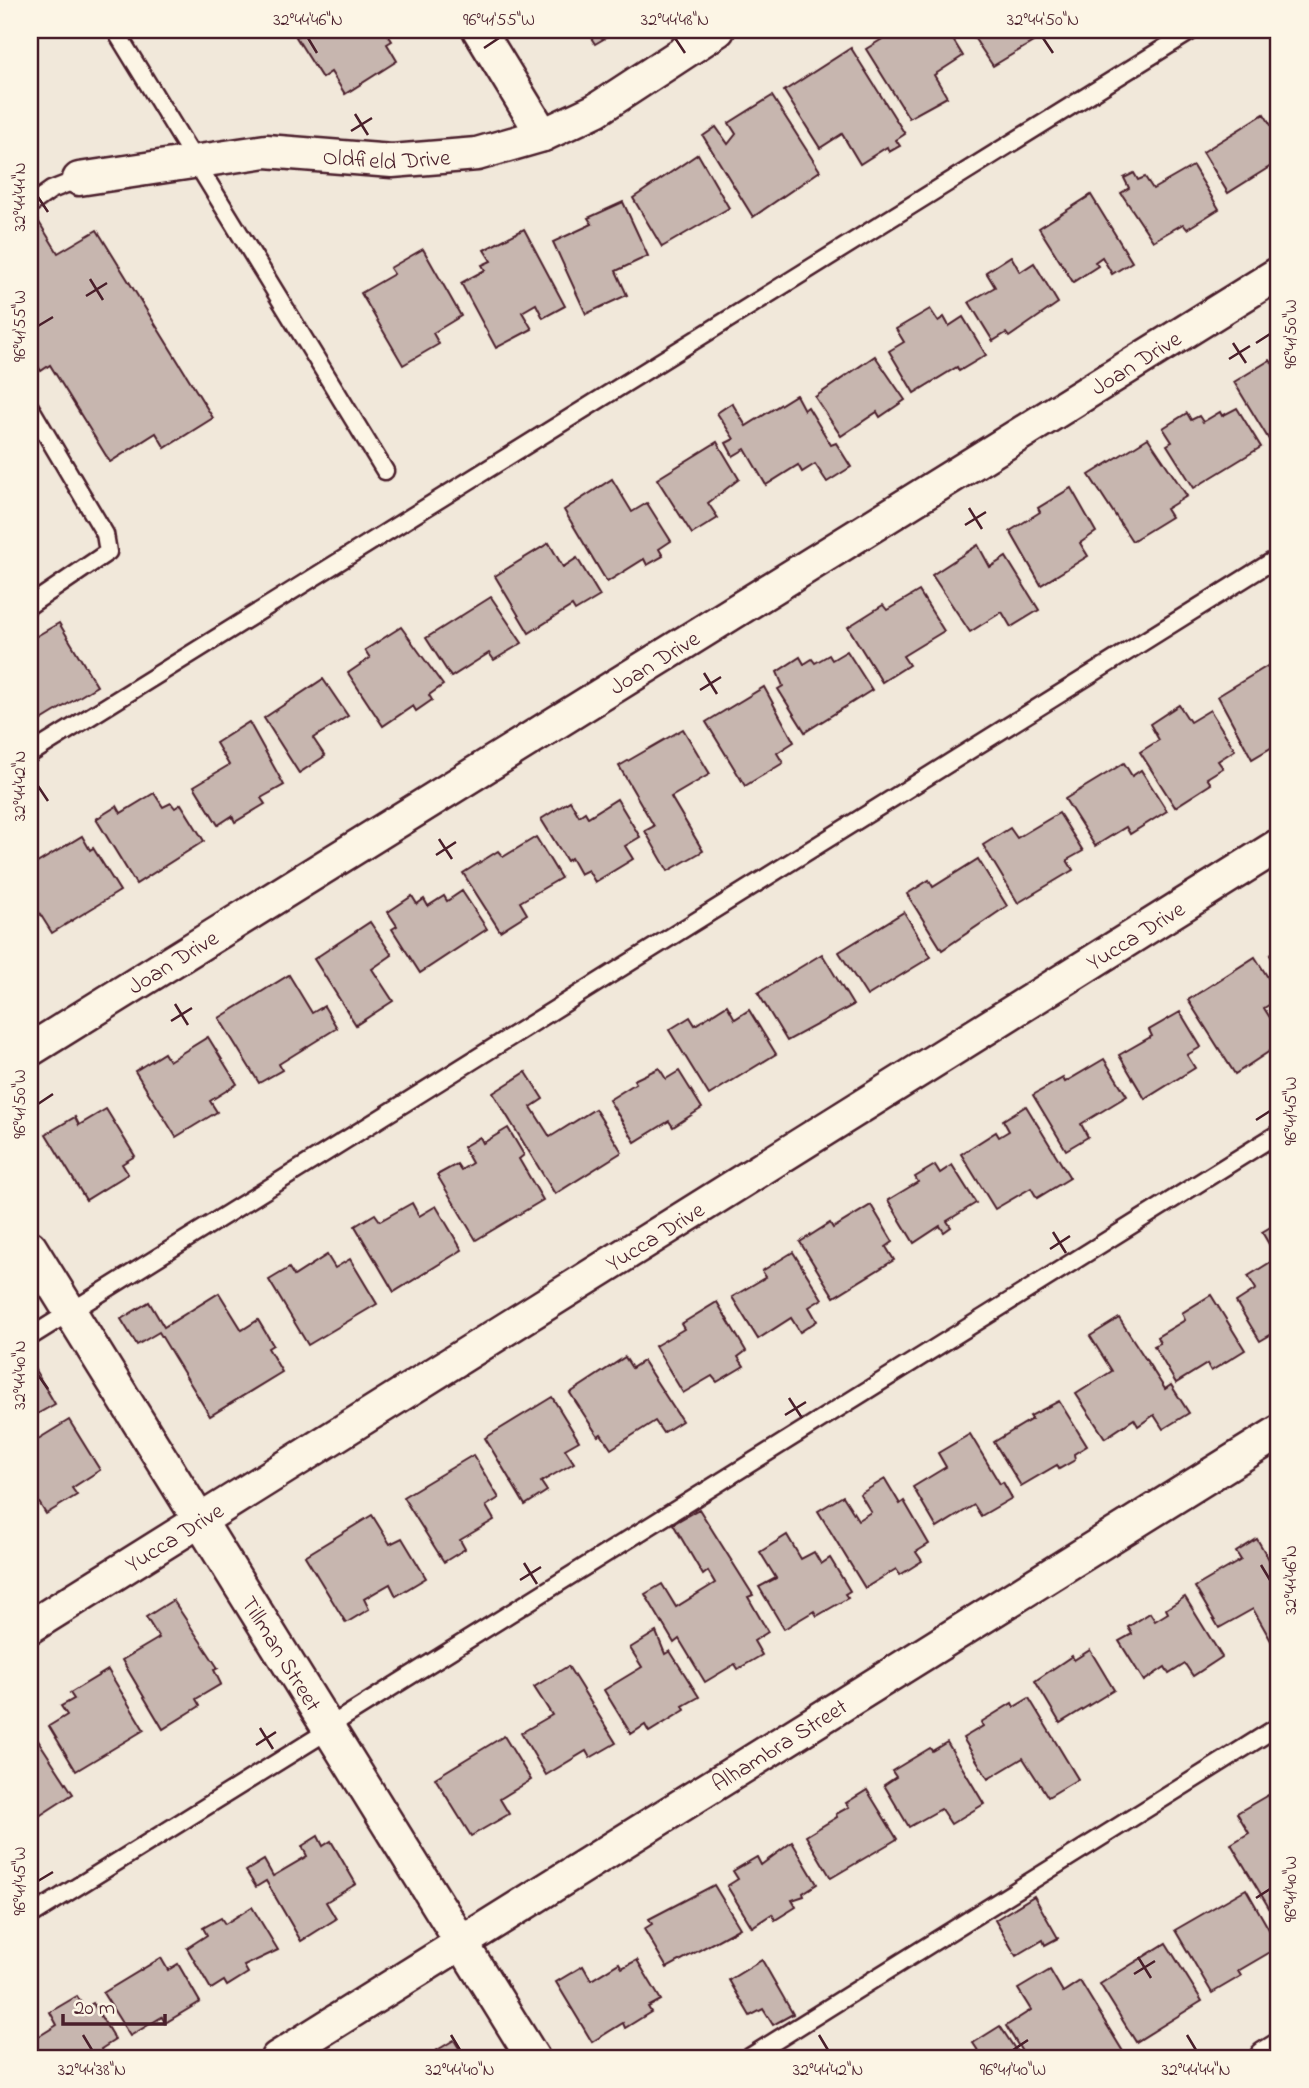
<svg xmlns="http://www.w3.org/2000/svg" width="1309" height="2088" font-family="'Indie Flower',sans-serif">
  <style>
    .building { fill: #c7b6af; stroke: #4a1f2b; stroke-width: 2 }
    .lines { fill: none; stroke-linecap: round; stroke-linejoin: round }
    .service-casing { stroke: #4a1f2b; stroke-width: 21 }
    .minor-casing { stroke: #4a1f2b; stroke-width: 37 }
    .service { stroke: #fcf5e5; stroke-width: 16 }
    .minor { stroke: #fcf5e5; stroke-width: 32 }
    .ticks { fill: none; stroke: #4a1f2b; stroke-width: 2.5 }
    .labels { text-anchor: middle; stroke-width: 5; stroke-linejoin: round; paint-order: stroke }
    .street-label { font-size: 23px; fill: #4a1f2b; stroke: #fcf5e5 }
    .neatline { fill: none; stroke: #4a1f2b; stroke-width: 2.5 }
    .ticks-label { font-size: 18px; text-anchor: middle; fill: #4a1f2b }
  </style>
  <rect width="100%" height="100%" fill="#f1e8da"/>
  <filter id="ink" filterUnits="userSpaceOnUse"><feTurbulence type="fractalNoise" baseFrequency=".0143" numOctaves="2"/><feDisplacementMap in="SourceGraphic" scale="14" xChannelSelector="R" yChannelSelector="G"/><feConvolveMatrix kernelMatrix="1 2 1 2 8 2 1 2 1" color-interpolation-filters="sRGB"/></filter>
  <g filter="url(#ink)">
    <g class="building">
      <path d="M308 30H385L392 41 387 44 397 61 345 94 331 72 322 78 296 37Z"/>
      <path d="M586 30H619L595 44Z"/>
      <path d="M897 30H947L963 56 934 75 947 97 909 118 866 49Z"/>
      <path d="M969 30H1046L1048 33 993 66Z"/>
      <path d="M851 48 905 134 896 140 900 146 889 152 887 147 860 164 842 134 820 148 784 91Z"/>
      <path d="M772 96 820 171 753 217 703 136 716 127 728 144 736 134 729 123Z"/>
      <path d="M1264 114 1279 138V161L1228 193 1203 152Z"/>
      <path d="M698 154 729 208 662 247 633 198Z"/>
      <path d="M1193 166 1219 209 1187 229 1183 224 1153 241 1121 193 1129 188 1124 178 1134 173 1138 180 1145 177 1153 189Z"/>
      <path d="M1091 195 1132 262 1112 274 1102 257 1095 262 1098 266 1073 282 1039 228Z"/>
      <path d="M623 202 648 256 616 271 627 295 586 314 553 242 592 224 588 218Z"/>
      <path d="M37 219 58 253 97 230 213 418 165 448 156 433 110 462 50 365 41 371 30 354V347L36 343 30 332V224Z"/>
      <path d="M524 229 565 306 543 318 536 304 522 312 532 329 496 348 461 283 485 270 482 265 491 261 484 250Z"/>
      <path d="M423 249 461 316 433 333 439 344 403 365 361 293 394 274 390 268Z"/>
      <path d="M1011 256 1020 272 1034 263 1058 303 1009 337 1006 333 993 341 969 302 995 287 986 272Z"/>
      <path d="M930 309 938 321 944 317 949 326 963 317 986 355 959 371 957 367 914 393 889 351 904 342 896 329Z"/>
      <path d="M875 356 905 400 880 417 877 412 841 436 815 397Z"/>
      <path d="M1270 360 1275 367 1279 365V439L1271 443 1234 382Z"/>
      <path d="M796 395 804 410 808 407 831 445 836 443 851 467 827 482 815 464 802 472 798 465 766 485 745 449 733 456 726 443 734 439 717 413 732 403 746 426Z"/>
      <path d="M1237 408 1261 447 1194 488 1167 445 1172 442 1163 428 1187 413 1191 420 1199 416 1203 422 1220 412 1222 416Z"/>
      <path d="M1148 438 1187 496 1166 509 1171 517 1132 541 1089 475Z"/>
      <path d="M717 442 739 479 708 503 718 518 692 534 657 479Z"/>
      <path d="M612 479 632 512 647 503 671 541 659 549 663 556 647 565 644 559 607 582 564 510Z"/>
      <path d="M1071 488 1096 532 1080 543 1088 556 1041 585 1010 531 1040 512 1038 508Z"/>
      <path d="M549 543 563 567 577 558 600 596 575 611 572 606 529 633 495 576Z"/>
      <path d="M978 545 990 567 1006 557 1039 610 1011 627 1002 612 970 632 932 575Z"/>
      <path d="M919 591 944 631 903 656 909 665 882 682 848 627 883 605 887 610Z"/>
      <path d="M491 597 522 643 494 660 489 653 451 677 426 638Z"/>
      <path d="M59 623 97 686 30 727V640Z"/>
      <path d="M401 627 443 685 429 695 432 700 416 711 413 706 383 726 348 673 370 658 365 650Z"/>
      <path d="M847 651 872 690 805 732 778 689 783 686 777 672 800 657 804 664 812 659 815 663 829 655 832 660Z"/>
      <path d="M1279 659V743L1252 759 1218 696Z"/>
      <path d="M323 679 348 716 313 738 325 756 299 773 264 718Z"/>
      <path d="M764 687 794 742 777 753 783 763 745 786 706 722Z"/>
      <path d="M1179 705 1190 722 1210 710 1235 750 1218 761 1223 768 1207 778 1211 784 1175 807 1140 752 1159 740 1150 724Z"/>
      <path d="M249 722 284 785 261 798 265 804 235 822 232 816 218 825 194 786 229 765 216 743Z"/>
      <path d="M683 729 710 774 671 797 703 851 668 871 645 831 654 826 619 766Z"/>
      <path d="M1124 763 1132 776 1141 770 1167 811 1130 834 1126 827 1095 846 1065 799Z"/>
      <path d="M154 793 163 807 171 803 175 808 181 804 204 841 136 884 96 819 117 806 121 813Z"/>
      <path d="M617 799 640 837 625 846 633 859 595 882 588 870 580 874 571 858 567 861 541 819 570 801 579 816 585 812 588 817Z"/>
      <path d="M1059 813 1083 851 1067 860 1073 870 1018 903 983 845 1010 828 1017 838Z"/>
      <path d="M82 836 90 850 93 848 120 891 52 933 30 898V856L37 863Z"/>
      <path d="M536 837 561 878 520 902 527 914 500 931 463 873 498 851 503 857Z"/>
      <path d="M978 859 1007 906 942 950 907 894 929 880 933 887Z"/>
      <path d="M462 891 487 929 420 973 392 929 397 926 388 912 412 896 417 904 424 899 428 906 444 896 447 901Z"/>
      <path d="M904 912 931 957 867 996 839 952Z"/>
      <path d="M370 922 392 955 372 969 393 1001 356 1025 314 959Z"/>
      <path d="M1279 949V971L1270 955Z"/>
      <path d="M822 954 853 1005 787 1041 758 993Z"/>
      <path d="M1255 957 1279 995V999L1264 1008 1279 1032V1045L1235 1074 1188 1000Z"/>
      <path d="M289 975 312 1013 324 1006 337 1028 279 1064 282 1070 259 1083 219 1018Z"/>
      <path d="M727 1005 735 1019 749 1010 776 1054 709 1095 669 1030 690 1017 695 1025Z"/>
      <path d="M1180 1012 1201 1047 1187 1055 1195 1068 1145 1099 1119 1055 1152 1036 1149 1030Z"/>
      <path d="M208 1037 237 1084 210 1101 217 1112 176 1137 135 1071 164 1053 169 1061Z"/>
      <path d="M1104 1059 1127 1096 1081 1124 1088 1137 1066 1150 1033 1095 1063 1078 1065 1082Z"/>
      <path d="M659 1068 666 1079 679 1071 702 1108 673 1127 669 1121 635 1142 609 1100 636 1083 634 1080Z"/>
      <path d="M526 1072 543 1099 531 1107 550 1137 595 1109 622 1152 555 1194 493 1093Z"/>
      <path d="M1026 1106 1070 1178 1037 1198 1031 1188 995 1209 961 1154 996 1132 999 1137 1009 1131 1003 1120Z"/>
      <path d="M106 1109 135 1156 122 1164 128 1174 86 1200 46 1134 75 1117 79 1125Z"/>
      <path d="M508 1128 524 1155 519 1159 543 1200 476 1240 437 1175 457 1164 461 1170 472 1163 463 1147 480 1137 483 1143Z"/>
      <path d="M935 1165 940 1173 952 1165 976 1203 947 1221 951 1227 944 1232 940 1226 914 1243 888 1200 918 1182 915 1177Z"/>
      <path d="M412 1203 419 1216 436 1206 462 1250 394 1292 355 1226 375 1214 380 1221Z"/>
      <path d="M871 1205 893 1242 886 1247 894 1260 834 1297 800 1242 830 1223 833 1228Z"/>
      <path d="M1279 1222V1339L1277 1340 1272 1334 1260 1341 1236 1302 1256 1289 1248 1276 1277 1258 1262 1232Z"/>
      <path d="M793 1252 822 1299 809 1307 817 1321 800 1332 791 1318 758 1339 732 1297 766 1277 762 1271Z"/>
      <path d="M327 1255 335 1268 350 1259 377 1304 308 1345 269 1280 289 1268 294 1276Z"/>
      <path d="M219 1293 242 1330 258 1320 273 1345 268 1348 282 1372 210 1416 159 1332 137 1345 121 1319 149 1302 164 1327Z"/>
      <path d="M1211 1295 1245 1350 1211 1371 1207 1364 1176 1383 1154 1346 1160 1343 1157 1337 1185 1320 1182 1313Z"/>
      <path d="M717 1302 746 1351 738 1357 744 1366 717 1382 712 1376 683 1393 655 1346 684 1329 681 1324Z"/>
      <path d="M1119 1318 1165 1389 1171 1385 1189 1413 1163 1429 1154 1415 1138 1426 1134 1419 1105 1438 1076 1394 1112 1371 1090 1336Z"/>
      <path d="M625 1357 632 1368 643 1361 682 1421 663 1433 655 1421 611 1449 601 1434 598 1436 570 1393Z"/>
      <path d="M35 1370 55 1404 30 1418V1373Z"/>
      <path d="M552 1397 579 1441 565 1449 574 1463 541 1482 547 1491 525 1505 485 1438Z"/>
      <path d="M1059 1401 1087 1446 1074 1454 1075 1460 1059 1469 1057 1465 1021 1486 994 1442 1032 1419 1030 1416Z"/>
      <path d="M69 1420 100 1470 72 1488 77 1495 46 1514 30 1488V1444Z"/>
      <path d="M970 1434 1000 1484 1003 1482 1012 1498 981 1516 974 1505 937 1528 913 1487 946 1467 938 1453Z"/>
      <path d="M473 1455 499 1498 486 1506 494 1520 460 1540 465 1549 444 1562 403 1497Z"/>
      <path d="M885 1479 900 1504 904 1501 929 1544 916 1552 922 1561 900 1575 896 1569 865 1588 818 1511 843 1496 858 1520 871 1512 860 1494Z"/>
      <path d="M699 1509 753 1595 748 1597 768 1632 754 1641 762 1655 738 1669 735 1664 705 1682 679 1639 674 1643 645 1594 662 1584 676 1607 715 1583 708 1571 703 1575 673 1524Z"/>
      <path d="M372 1515 390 1544 402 1538 426 1578 396 1596 390 1584 364 1599 369 1609 346 1623 305 1556Z"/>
      <path d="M787 1535 801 1559 814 1552 821 1564 830 1558 850 1591 845 1594 848 1598 817 1616 814 1611 784 1629 759 1587 776 1578 760 1552Z"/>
      <path d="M1257 1539 1279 1576 1278 1653 1253 1609 1219 1628 1195 1587 1241 1560 1236 1552Z"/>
      <path d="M1185 1597 1222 1657 1193 1676 1185 1664 1169 1674 1165 1667 1144 1681 1119 1641 1132 1634 1128 1627 1150 1613 1155 1621 1168 1613 1166 1609Z"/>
      <path d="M173 1600 218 1668 214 1670 221 1684 196 1699 200 1706 163 1729 122 1660 159 1638 146 1617Z"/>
      <path d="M656 1632 665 1654 670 1651 699 1697 683 1706 685 1710 649 1732 645 1725 631 1734 604 1690 642 1667 630 1648Z"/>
      <path d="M1090 1650 1114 1690 1060 1723 1035 1681 1072 1656 1074 1660Z"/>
      <path d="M568 1666 616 1743 590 1758 586 1751 546 1775 521 1733 552 1715 534 1687Z"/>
      <path d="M108 1670 144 1730 76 1771 49 1726 67 1715 61 1706 74 1699 70 1693Z"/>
      <path d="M1029 1698 1078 1779 1048 1797 1023 1758 988 1779 963 1738 983 1726 981 1722 1012 1703 1014 1707Z"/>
      <path d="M30 1728 73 1794 30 1822Z"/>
      <path d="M504 1736 531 1780 500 1799 509 1814 471 1836 435 1778Z"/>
      <path d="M947 1742 984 1804 951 1824 941 1809 909 1827 884 1785 896 1777 892 1771 930 1748 932 1751Z"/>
      <path d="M867 1790 897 1839 831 1878 806 1836 837 1817 836 1814 849 1807 846 1803Z"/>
      <path d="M1268 1795 1279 1813 1278 1923 1231 1844 1249 1833 1237 1813Z"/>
      <path d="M318 1836 323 1846 331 1841 356 1884 326 1902 336 1919 301 1941 266 1881 256 1887 246 1871 264 1860 273 1876 307 1856 302 1846Z"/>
      <path d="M792 1842 817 1884 803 1893 804 1896 792 1900 796 1907 775 1920 772 1914 752 1927 727 1886 738 1879 733 1871 757 1857 761 1865Z"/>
      <path d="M714 1885 740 1928 667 1968 644 1929 652 1924 649 1919Z"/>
      <path d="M1246 1889 1279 1947 1238 1971 1241 1976 1212 1993 1175 1930Z"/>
      <path d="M1034 1896 1058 1938 1045 1945 1043 1940 1016 1956 995 1920Z"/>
      <path d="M252 1907 278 1950 244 1966 248 1973 227 1986 224 1981 211 1989 187 1948 207 1935 203 1928 221 1918 225 1924Z"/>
      <path d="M1166 1943 1202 2001 1136 2042 1100 1984Z"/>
      <path d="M161 1958 168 1970 178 1964 200 2002 165 2023 162 2017 130 2036 103 1993Z"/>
      <path d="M637 1960 661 2000 648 2007 651 2012 625 2028 623 2023 592 2042 556 1982 583 1966 591 1980 619 1963 622 1968Z"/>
      <path d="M762 1960 793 2014 773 2025 763 2009 750 2016 729 1980Z"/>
      <path d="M1050 1970 1063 1992 1080 1981 1127 2058H1026L1006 2026 1031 2010 1018 1989Z"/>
      <path d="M77 1996 84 2008 93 2003 115 2040 101 2049 106 2058H35L30 2042 57 2025 50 2012Z"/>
      <path d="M1000 2026 1021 2058H983L973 2043Z"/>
      <path d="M454 2040 465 2058H424Z"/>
    </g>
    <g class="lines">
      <g class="service-casing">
        <g id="service">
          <path d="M115 30 385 471"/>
          <path d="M30 205 51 190 79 179"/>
          <path d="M30 407 105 534 108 552 30 605"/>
          <path d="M30 754 1193 30"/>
          <path d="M30 1337 1279 557"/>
          <path d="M328 1727 1279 1133"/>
          <path d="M30 1916 329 1730"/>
          <path d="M748 2058 1279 1726"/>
        </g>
      </g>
      <g class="minor-casing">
        <g id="minor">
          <path d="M479 30 543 135"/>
          <path id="s1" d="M79 179 266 151 392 161 477 154 543 135 596 110 718 30"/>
          <path id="s2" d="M30 1050 1279 273"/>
          <path id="s3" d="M30 1247 533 2058"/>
          <path id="s4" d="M30 1627 1279 845"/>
          <path id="s5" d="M277 2058 1279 1432"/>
          <path d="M1266 2058 1279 2050"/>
        </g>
      </g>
      <use href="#service" class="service"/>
      <use href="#minor" class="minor"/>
    </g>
  </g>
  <path class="ticks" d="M308 38 317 53M675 38 685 53M1043 38 1053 53M484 48 499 38M355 114 368 135M351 131 372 118M38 197 48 212M90 279 103 300M86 296 107 283M38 326 53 317M1233 343 1246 363M1256 343 1270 334M1229 359 1250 346M969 508 982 529M965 525 986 512M704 673 717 694M700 690 721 677M38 786 48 801M439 839 452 859M436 855 456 842M175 1004 188 1025M171 1021 192 1008M38 1104 53 1094M1256 1120 1270 1111M1053 1232 1066 1253M1050 1249 1070 1236M38 1375 48 1389M789 1398 802 1418M785 1415 806 1402M524 1563 537 1584M1261 1565 1270 1580M520 1580 541 1567M260 1728 273 1749M256 1745 276 1732M38 1881 53 1872M1256 1898 1270 1889M1138 1957 1151 1978M1134 1974 1155 1961M83 2035 92 2050M451 2035 460 2050M819 2035 828 2050M1187 2035 1196 2050M1013 2050 1028 2040"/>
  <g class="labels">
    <g class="street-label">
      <text dy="8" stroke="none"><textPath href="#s1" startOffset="310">Oldfield Drive</textPath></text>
      <text dy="8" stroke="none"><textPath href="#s2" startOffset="1302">Joan Drive</textPath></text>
      <text dy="8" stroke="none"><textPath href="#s2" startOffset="735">Joan Drive</textPath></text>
      <text dy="8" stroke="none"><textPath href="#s4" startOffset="1304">Yucca Drive</textPath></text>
      <text dy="8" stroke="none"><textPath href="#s2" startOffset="168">Joan Drive</textPath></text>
      <text dy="8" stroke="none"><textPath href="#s4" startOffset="737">Yucca Drive</textPath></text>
      <text dy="8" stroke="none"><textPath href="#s4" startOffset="170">Yucca Drive</textPath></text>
      <text dy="8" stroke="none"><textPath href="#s3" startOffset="478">Tillman Street</textPath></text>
      <text dy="8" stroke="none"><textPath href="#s5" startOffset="592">Alhambra Street</textPath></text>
    </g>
  </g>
  <rect width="1309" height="2088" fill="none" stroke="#fcf5e5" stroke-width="77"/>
  <path d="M63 2014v10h102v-10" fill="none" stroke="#4a1f2b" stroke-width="3.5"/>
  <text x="74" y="2014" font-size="21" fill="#4a1f2b" stroke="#fcf5e5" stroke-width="5" paint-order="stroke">20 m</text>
  <rect x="38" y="38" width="1232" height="2012" class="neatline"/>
  <g class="ticks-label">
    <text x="308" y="25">32°44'46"N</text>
    <text x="499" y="25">96°41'55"W</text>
    <text x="675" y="25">32°44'48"N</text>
    <text x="1043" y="25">32°44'50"N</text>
    <text transform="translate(19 197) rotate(-90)" y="6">32°44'44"N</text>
    <text transform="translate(19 326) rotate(-90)" y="6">96°41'55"W</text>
    <text transform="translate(1290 334) rotate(-90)" y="6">96°41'50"W</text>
    <text transform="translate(19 786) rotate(-90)" y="6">32°44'42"N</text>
    <text transform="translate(19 1104) rotate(-90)" y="6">96°41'50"W</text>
    <text transform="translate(1290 1111) rotate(-90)" y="6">96°41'45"W</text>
    <text transform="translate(19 1375) rotate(-90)" y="6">32°44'40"N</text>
    <text transform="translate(1290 1580) rotate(-90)" y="6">32°44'46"N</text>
    <text transform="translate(19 1881) rotate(-90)" y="6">96°41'45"W</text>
    <text transform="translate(1290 1889) rotate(-90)" y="6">96°41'40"W</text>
    <text x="92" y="2075">32°44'38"N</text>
    <text x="460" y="2075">32°44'40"N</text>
    <text x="828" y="2075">32°44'42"N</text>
    <text x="1013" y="2075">96°41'40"W</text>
    <text x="1196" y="2075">32°44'44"N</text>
  </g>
</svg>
